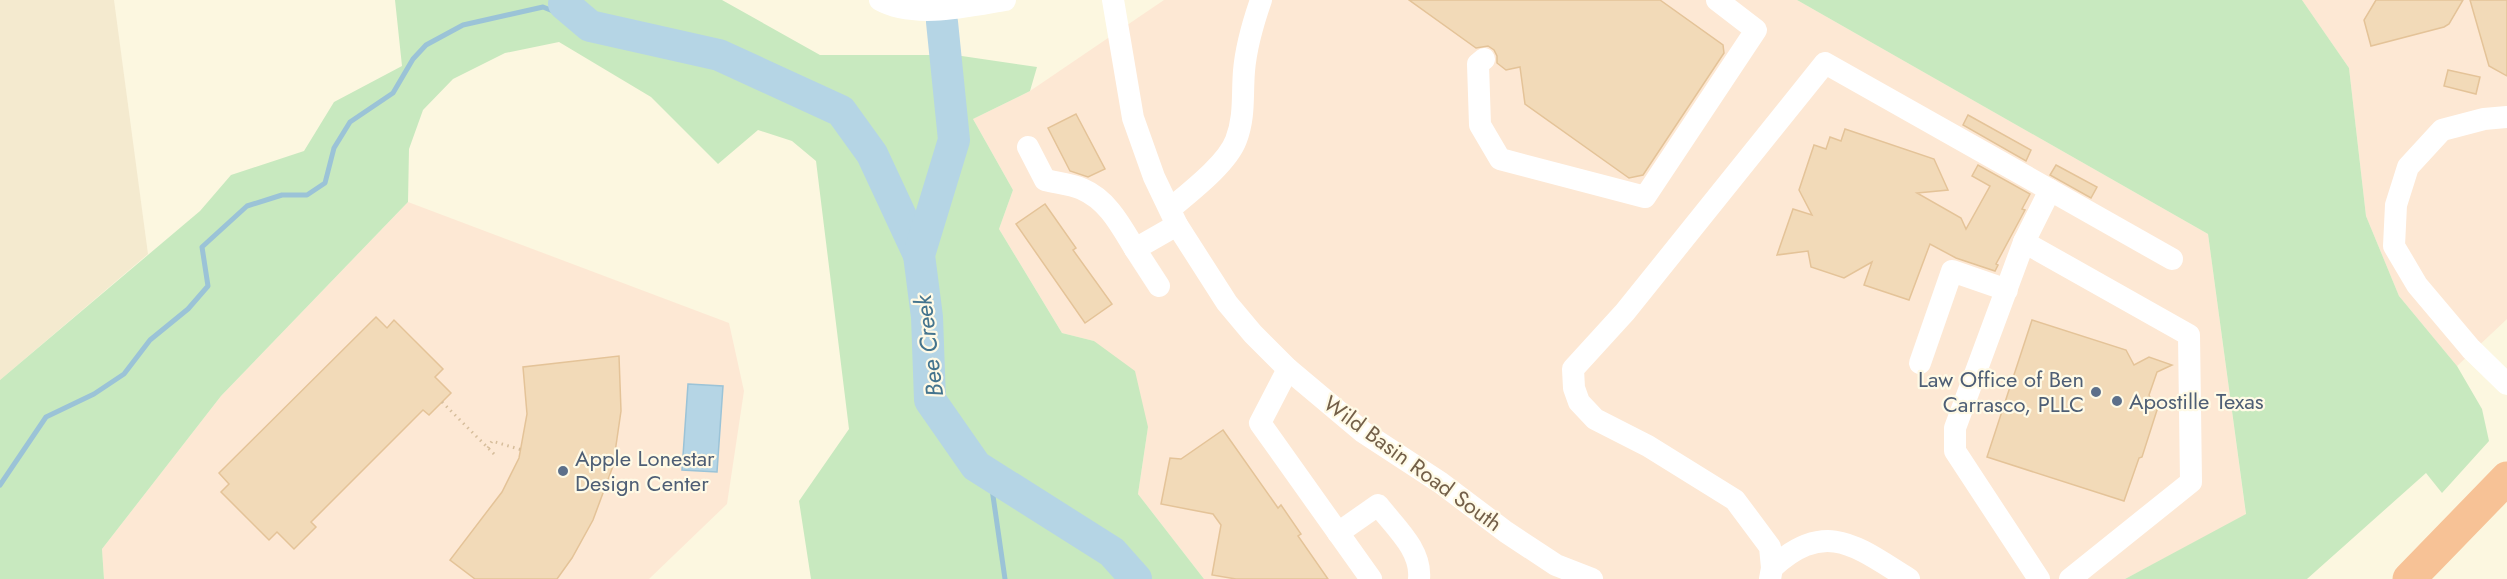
<svg xmlns="http://www.w3.org/2000/svg" width="2507" height="579" font-family="Jost,sans-serif">
  <style>
    .residential { fill: #f4eacf }
    .commercial { fill: #fde8d4 }
    .green { fill: #c8e9bf }
    .water { fill: #b5d5e5; stroke: #9bc3d7; stroke-width: 1.5 }
    .lines { fill: none; stroke-linecap: round; stroke-linejoin: round }
    .stream { stroke: #9bc3d7; stroke-width: 5 }
    .river { stroke: #b5d5e5; stroke-width: 32 }
    .building { fill: #f2dab8; stroke: #e4c398; stroke-width: 1.5 }
    .path { stroke: #d6bd9b; stroke-width: 3; stroke-dasharray: 1.5 4.5; stroke-linecap: butt }
    .minor { stroke: #fff; stroke-width: 22 }
    .highway { stroke: #f7c296; stroke-width: 33 }
    .service-dot { fill: #5c6f8a; stroke: #fffae6; stroke-width: 2 }
    .labels { text-anchor: middle; stroke-width: 4.5; stroke-linejoin: round; paint-order: stroke }
    .service-label { font-size: 22px; fill: #4e5e75; stroke: #fffae6; text-anchor: start }
    .street-label { font-size: 22px; fill: #735f48; stroke: #fffae6 }
    .water-label { font-size: 24px; font-style: italic; fill: #44748e; stroke: #fffae6 }
  </style>
  <rect width="100%" height="100%" fill="#fcf7e0"/>
  <path class="residential" d="M0 0H114L148 254 0 380Z"/>
  <g class="commercial">
    <path d="M1164 0H1797L2208 234 2246 515 2125 579H1204L1138 494 1148 427 1094 341 1062 333 999 229 1013 190 973 119 1030 91Z"/>
    <path d="M2302 0H2507V319L2457 366 2399 296 2366 216 2349 68Z"/>
    <path d="M408 202 729 323 744 391 727 504 649 579H104L102 549 221 396Z"/>
  </g>
  <g class="green">
    <path d="M395 0H722L820 55H955L1037 67 1030 91 973 119 1013 190 999 229 1062 333 1094 341 1135 371 1148 427 1138 494 1204 579H811L799 501 849 429 816 161 792 141 758 130 718 164 651 97 559 42 505 53 453 79 423 110 409 149 408 202 221 396 102 549 104 579H0V380L200 211 231 175 304 151 334 102 402 66Z"/>
    <path d="M1797 0H2302L2349 68 2366 216 2399 296 2457 366 2482 409 2489 441 2442 493 2426 473 2307 579H2125L2246 514 2208 234Z"/>
  </g>
  <path class="water" d="M688 384 723 386 717 472 682 470Z"/>
  <g class="lines">
    <g class="stream">
      <path d="M562 0 564 4"/>
      <path d="M990 475 1005 579"/>
      <path d="M0 485 46 417 94 394 124 374 150 340 188 309 208 286 202 247 247 206 282 195H307L325 183 334 148 350 122 393 93 413 59 426 45 463 25 543 7 590 26"/>
    </g>
    <g class="river">
      <path d="M564 4 590 26 719 55 841 111 872 154 919 255"/>
      <path d="M942 22 954 140 919 255 927 317 930 400 976 466 1112 552 1136 579"/>
    </g>
  </g>
  <g class="building">
    <path d="M1409 0H1660L1723 45 1724 53 1643 175 1629 178 1525 104 1520 67 1506 70 1497 63V56L1494 50 1488 46 1476 48Z"/>
    <path d="M2376 0H2463L2449 24 2444 27 2371 46 2364 20Z"/>
    <path d="M2470 0H2507V76L2489 66Z"/>
    <path d="M2448 70 2480 77 2476 94 2444 86Z"/>
    <path d="M1076 114 1105 169 1088 177 1070 171 1048 128Z"/>
    <path d="M1968 115 2031 150 2026 161 1963 125Z"/>
    <path d="M1845 129 1934 159 1948 190 1917 193 1961 218 1966 229 1990 186 1972 176 1978 165 2030 194 2022 209 2025 210 1996 264 1998 265 1995 271 1956 258 1930 244 1909 300 1864 285 1872 262 1844 278 1811 267 1808 251 1777 255 1793 209 1812 215 1799 190 1814 145 1826 149 1830 137 1841 141Z"/>
    <path d="M2056 165 2097 187 2091 198 2050 175Z"/>
    <path d="M1045 204 1076 248 1073 250 1112 304 1085 323 1016 224Z"/>
    <path d="M376 317 387 328 394 320 443 369 435 377 451 393 429 415 423 410 311 522 316 527 294 549 277 532 269 540 221 492 229 484 219 473Z"/>
    <path d="M2032 320 2126 350 2134 365 2149 357 2172 365 2157 372 2149 395 2157 410 2142 457 2139 458 2124 501 1987 457Z"/>
    <path d="M619 356 621 411 613 466 593 520 572 558 557 579H475L450 560 502 492 519 458 527 414 523 367Z"/>
    <path d="M1223 430 1278 508 1281 505 1301 534 1298 536 1328 579H1236L1212 575 1221 525 1213 514 1161 504 1170 458 1181 459Z"/>
  </g>
  <g class="lines">
    <g class="path">
      <path d="M442 402 496 456"/>
      <path d="M488 448 492 441 522 450"/>
    </g>
    <g class="minor">
      <path d="M880 0C914 19 969 6 1005 0"/>
      <path d="M1113 0 1133 118 1154 177 1177 225 1227 303 1253 334 1288 369 1363 432 1441 483 1506 532 1556 565 1592 579"/>
      <path d="M1484 59 1478 64 1480 125 1500 159 1645 197 1756 30 1717 0"/>
      <path d="M2507 117 2484 119 2442 130 2408 167 2396 205 2394 246 2417 285 2471 349 2507 384"/>
      <path d="M1028 147 1045 180C1057 183 1071 184 1082 189 1108 200 1121 226 1135 249"/>
      <path d="M2050 190 2172 259"/>
      <path d="M1170 209C1190 192 1227 164 1236 140 1245 117 1242 95 1244 71 1246 47 1253 23 1261 0"/>
      <path d="M2024 242 1955 428V451L2039 579"/>
      <path d="M1159 286 1135 249 1177 225"/>
      <path d="M1920 363 1952 271 2007 290"/>
      <path d="M1288 369 1260 423 1371 579"/>
      <path d="M1338 533 1378 505C1395 527 1422 550 1419 579"/>
      <path d="M1772 568C1826 518 1857 547 1909 579"/>
      <path d="M1770 579 1772 568 1770 547 1735 500 1648 446 1595 419 1579 402 1574 388 1573 369 1625 312 1825 63 2050 190 2024 242 2189 335 2191 482 2070 579"/>
    </g>
    <path class="highway" d="M2409 579 2507 478"/>
  </g>
  <g class="service-dot">
    <circle cx="2096" cy="392" r="6"/>
    <circle cx="2117" cy="401" r="6"/>
    <circle cx="563" cy="471" r="6"/>
  </g>
  <g class="labels">
    <g class="service-label">
      <text x="2084" y="387" text-anchor="end">Law Office of Ben<tspan x="2084" dy="25">Carrasco, PLLC</tspan></text>
      <text x="2129" y="409">Apostille Texas</text>
      <text x="575" y="466">Apple Lonestar<tspan x="575" dy="25">Design Center</tspan></text>
    </g>
    <g class="street-label">
      <text transform="translate(1413 463) rotate(36)" y="8">Wild Basin Road South</text>
    </g>
    <g class="water-label">
      <text transform="translate(929 346) rotate(-97)" y="8">Bee Creek</text>
    </g>
  </g>
</svg>
